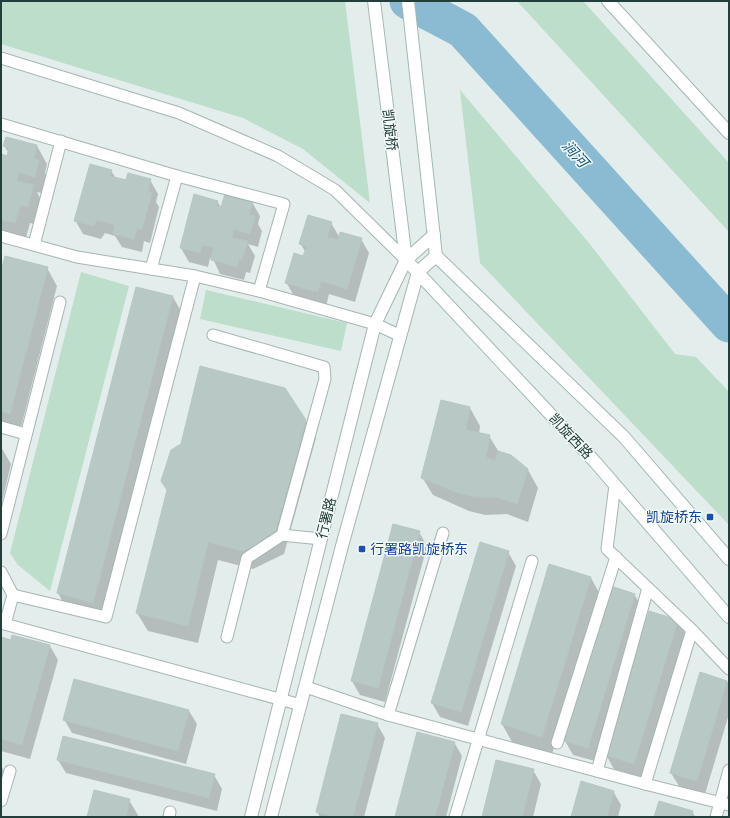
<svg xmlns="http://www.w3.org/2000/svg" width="730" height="818" font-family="'Space Grotesk','Noto Sans SC',sans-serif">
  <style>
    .green { fill: #bcdecb }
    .shadow { fill: #0003 }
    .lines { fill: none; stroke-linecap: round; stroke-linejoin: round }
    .river { stroke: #8bbbd3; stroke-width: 37 }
    .building { fill: #b8c8c4; stroke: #b6c7c3 }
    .service-casing { stroke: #a6b5b3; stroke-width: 13 }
    .minor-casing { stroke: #a6b5b3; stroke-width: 14 }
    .secondary-casing { stroke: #a1b9b5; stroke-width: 14 }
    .service { stroke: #fff; stroke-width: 11 }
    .minor { stroke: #fff; stroke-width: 12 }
    .secondary { stroke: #fff; stroke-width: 12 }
    .transit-dot { fill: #1a4fb4; stroke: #f4faf8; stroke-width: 1.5 }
    .labels { text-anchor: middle; stroke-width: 3; stroke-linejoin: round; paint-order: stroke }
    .street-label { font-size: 14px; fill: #233f3c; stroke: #f4faf8 }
    .transit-label { font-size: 14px; fill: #164399; stroke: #f4faf8; text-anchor: end }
    .water-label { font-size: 15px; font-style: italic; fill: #1c5b7c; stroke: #f4faf8 }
  </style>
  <rect width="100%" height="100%" fill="#e3edeb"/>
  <g class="green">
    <path d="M1 1H345L370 203 303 149 243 118 1 44Z"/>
    <path d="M517 1H583L729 163V232Z"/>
    <path d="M460 90 589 243 675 354 696 357 729 392V525L480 263Z"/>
    <path d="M81 272 129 286 50 591 18 565 10 553Z"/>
    <path d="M206 290 347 323 341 351 200 319Z"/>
  </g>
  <g class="shadow">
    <path d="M4 146H37L47 164 45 173 49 179 45 194 37 192 43 204 38 225 30 223 25 241 1 235V155L8 157 9 153Z"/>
    <path d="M111 171 116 178 127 181 150 180 158 194 156 202 159 207 150 243 144 241 142 252 122 247 115 236 105 233 101 239 83 234 75 220Z"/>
    <path d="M217 201 222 209 252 202 260 216 258 224 262 231 258 247 248 244 255 256 250 273 246 272 244 280 220 274 213 259 210 258 208 267 189 262 181 248Z"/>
    <path d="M331 223 340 238 361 239 369 253 355 302 329 294 326 306 294 296 286 282 304 257 306 253 300 243Z"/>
    <path d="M47 268 57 286 20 431 1 426V275Z"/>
    <path d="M173 297 183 315 103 620 68 611 58 593Z"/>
    <path d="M470 408 480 426 479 434 489 436 499 452 528 470 538 488 528 522 507 514 485 515 469 511 433 495 422 477Z"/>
    <path d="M305 420 316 438 284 554 253 569 218 560 198 643 148 631 137 613Z"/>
    <path d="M1 447 11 464 1 506Z"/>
    <path d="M419 532 427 546 385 702 360 695 352 681Z"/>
    <path d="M508 552 516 566 468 726 440 717 432 703Z"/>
    <path d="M591 578 601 596 552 754 512 742 502 724Z"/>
    <path d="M634 594 642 608 595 761 573 755 565 741Z"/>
    <path d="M678 621 686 635 642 777 614 769 606 755Z"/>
    <path d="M1 638 50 646 58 660 30 759 1 751Z"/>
    <path d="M727 681 729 685V714L705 794 679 786 671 773Z"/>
    <path d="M189 711 197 724 186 764 72 733 64 719Z"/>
    <path d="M377 724 385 738 364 817H320L317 812Z"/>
    <path d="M454 742 462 756 446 817H396Z"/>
    <path d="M58 760 214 775 222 789 217 811 66 773Z"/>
    <path d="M1 765 6 775 1 795Z"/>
    <path d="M533 770 541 784 533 817H483Z"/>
    <path d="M613 791 621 805 618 817H572Z"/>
    <path d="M129 800 139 817H88Z"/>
    <path d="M692 811 695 817H655Z"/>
  </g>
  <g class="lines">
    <path class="river" d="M408 1 463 30 729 324"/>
  </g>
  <g class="building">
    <path d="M6 137 37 145 34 159 39 160 35 177 19 173 17 181 34 185 28 207 20 205 15 223 1 220V154L7 156 9 148 3 146Z"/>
    <path d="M90 164 112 170 110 176 126 180 128 173 151 179 148 192 152 193 142 229 137 228 134 239 113 234 115 225 97 220 93 226 74 221Z"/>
    <path d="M194 194 218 201 216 206 221 207 225 194 253 201 249 215 255 216 250 234 234 229 232 238 248 241 242 260 239 259 237 267 211 260 214 248 203 245 200 253 180 248Z"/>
    <path d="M308 215 332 222 327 237 338 240 340 232 362 238 347 289 321 281 318 292 285 283 294 253 303 256 307 246 299 244Z"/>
    <path d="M5 256 48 267 10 414 1 411V271Z"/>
    <path d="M136 287 173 296 93 603 57 593Z"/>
    <path d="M200 366 285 388 306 420 274 536 243 551 208 542 188 626 136 613 167 490 161 481 171 450 181 444Z"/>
    <path d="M441 400 470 407 466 430 490 435 486 457 495 461 498 451 511 455 528 469 517 504 496 497H474L458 493 421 478Z"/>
    <path d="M393 524 420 531 378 688 351 681Z"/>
    <path d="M480 542 509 551 461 712 431 703Z"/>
    <path d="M549 564 591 577 542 737 501 724Z"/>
    <path d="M611 586 635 594 588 748 564 741Z"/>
    <path d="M649 611 678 620 634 764 605 755Z"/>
    <path d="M12 635 50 645 22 745 1 739V637L11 640Z"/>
    <path d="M700 672 727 681 697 781 670 773Z"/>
    <path d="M74 679 189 710 178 751 63 720Z"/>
    <path d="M341 714 378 723 353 817H334L316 812Z"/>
    <path d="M417 732 455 742 435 817H395Z"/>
    <path d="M63 736 215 774 209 798 57 760Z"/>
    <path d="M496 760 534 769 522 817H482Z"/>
    <path d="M581 781 614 791 607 817H571Z"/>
    <path d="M94 790 130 799 126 817H87Z"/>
    <path d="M659 801 693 811 691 817H654Z"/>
  </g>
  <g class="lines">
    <g class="service-casing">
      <g id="service">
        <path d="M1 58 179 113 278 156 335 190 406 260"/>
        <path d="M1 124 177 176 284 204 259 291"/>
        <path d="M1 236 77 257 195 276 259 291 375 324 399 335"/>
        <path d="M34 245 61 141"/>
        <path d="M151 269 177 176"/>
        <path d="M213 335 324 367 325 379 282 535 247 558 227 637"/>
        <path d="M1 427 26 434"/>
        <path d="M615 485 607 549 692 630 729 669"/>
        <path d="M1 534 60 302"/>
        <path d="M282 535 321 539"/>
        <path d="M1 572 13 595 5 624"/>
        <path d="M13 595 106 617 195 276"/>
        <path d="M1 623 301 705"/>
        <path d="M306 687 388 715 645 784 692 630"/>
        <path d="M388 715 443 533"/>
        <path d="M557 743 616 557"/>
        <path d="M597 771 648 588"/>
        <path d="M645 784 729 805"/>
        <path d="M1 801 10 771"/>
        <path d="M169 817 170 812"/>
        <path d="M455 817 532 561"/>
        <path d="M716 817 729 770"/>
      </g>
    </g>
    <g class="minor-casing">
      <g id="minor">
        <path d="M608 1 729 133"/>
        <path d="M251 817 375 324 406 260 434 235"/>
        <path d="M271 817 342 546 418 272 436 256"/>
      </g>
    </g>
    <g class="secondary-casing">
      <g id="secondary">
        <path d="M374 1 406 260 596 463 729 617"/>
        <path d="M408 1 436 256 624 437 729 559"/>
      </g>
    </g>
    <use href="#service" class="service"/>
    <use href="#minor" class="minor"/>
    <use href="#secondary" class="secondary"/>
  </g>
  <g class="transit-dot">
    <rect x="706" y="513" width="8" height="8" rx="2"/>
    <rect x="358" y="545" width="8" height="8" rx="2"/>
  </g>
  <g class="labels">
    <g class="street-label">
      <text transform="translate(390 130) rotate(83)" y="5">凯旋桥</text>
      <text transform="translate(571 436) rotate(47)" y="5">凯旋西路</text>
      <text transform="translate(326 518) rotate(-76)" y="5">行署路</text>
    </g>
    <g class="transit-label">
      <text x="702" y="522">凯旋桥东</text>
      <text x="370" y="554" text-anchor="start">行署路凯旋桥东</text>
    </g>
    <g class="water-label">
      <text transform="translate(575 154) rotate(48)" y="5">涧河</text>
    </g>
  </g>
  <rect width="730" height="818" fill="none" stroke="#233f3c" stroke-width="4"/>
</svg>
